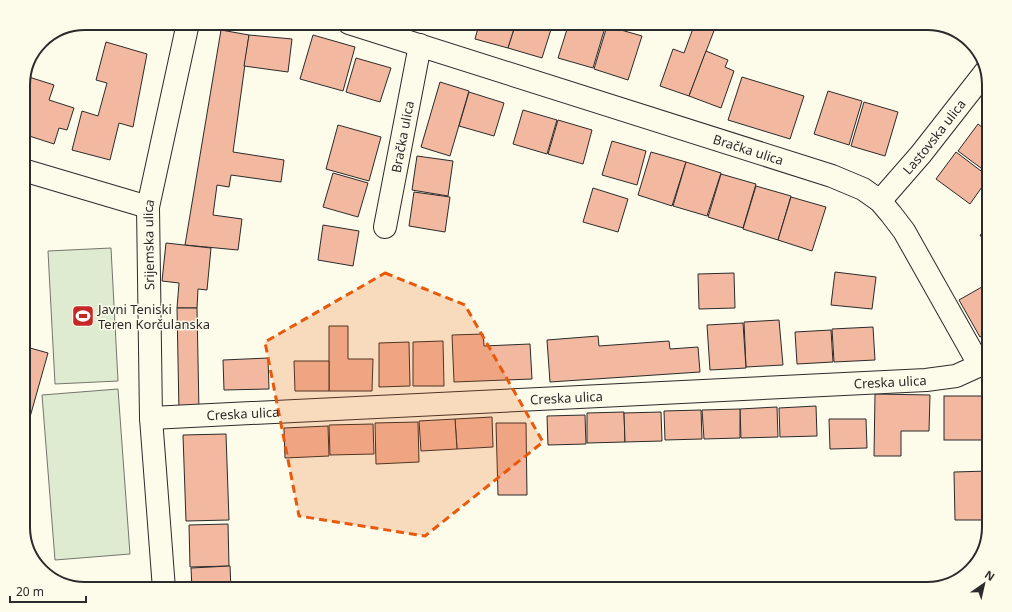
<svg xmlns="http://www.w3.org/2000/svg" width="1012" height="612" font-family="'Noto Sans',sans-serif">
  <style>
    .green { fill: #deebd1; stroke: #74746e }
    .building { fill: #f2b8a0; stroke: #2b2b2b }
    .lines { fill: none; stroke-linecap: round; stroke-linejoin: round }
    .minor-casing { stroke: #2b2b2b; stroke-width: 24 }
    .minor { stroke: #fdfbea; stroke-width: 22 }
    .marked { fill: #e8590c; fill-opacity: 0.2; stroke: #e8590c; stroke-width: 3; stroke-dasharray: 8 5; stroke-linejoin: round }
    .labels { text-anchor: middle; stroke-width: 3; stroke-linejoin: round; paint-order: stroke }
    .street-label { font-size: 13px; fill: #2b2b2b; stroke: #fdfbea }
    .poi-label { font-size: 13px; fill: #2b2b2b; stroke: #fdfbea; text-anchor: start }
    .rim { fill: none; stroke: #2b2b2b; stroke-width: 2 }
  </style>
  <rect width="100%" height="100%" fill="#fdfbea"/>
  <g class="green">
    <path d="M111 248 118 381 55 384 48 251Z"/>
    <path d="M118 389 130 554 55 560 42 395Z"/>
  </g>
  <g class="building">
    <path d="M101 23H122L121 29Z"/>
    <path d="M471 23H516L508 48 475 39 478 28 470 26Z"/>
    <path d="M516 23H553L542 58 508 48Z"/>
    <path d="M569 23 606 24 593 68 558 58Z"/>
    <path d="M695 23H702L715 28 689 96 660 86 673 49 684 53Z"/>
    <path d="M607 26 642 36 628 80 594 69Z"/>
    <path d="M221 30 249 35 233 152 284 160 281 182 231 175 229 187 217 185 213 215 242 219 238 250 185 245Z"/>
    <path d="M249 35 292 39 288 72 244 66Z"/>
    <path d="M313 35 355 47 343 91 300 79Z"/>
    <path d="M106 42 147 54 133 127 119 123 110 160 72 150 82 111 98 116 107 83 96 80Z"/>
    <path d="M706 51 728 60 725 67 734 71 721 108 689 96Z"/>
    <path d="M356 58 391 68 380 102 346 92Z"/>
    <path d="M29 77 54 85 49 100 74 108 67 130 59 128 54 144 23 134V96Z"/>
    <path d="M742 77 804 96 790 139 728 120Z"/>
    <path d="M440 82 469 91 450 156 421 147Z"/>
    <path d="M828 91 862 101 849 145 814 134Z"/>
    <path d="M469 92 504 103 494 136 459 126Z"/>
    <path d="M864 102 898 112 885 156 851 146Z"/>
    <path d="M523 110 557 120 547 154 513 144Z"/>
    <path d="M558 120 592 130 583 164 548 154Z"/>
    <path d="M978 124 989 133V174L958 151Z"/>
    <path d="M338 125 381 137 369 181 326 169Z"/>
    <path d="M612 141 646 151 637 185 602 175Z"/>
    <path d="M651 152 686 162 672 206 638 195Z"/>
    <path d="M956 152 989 177 970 204 936 179Z"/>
    <path d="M417 156 453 161 448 196 412 190Z"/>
    <path d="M686 162 721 173 707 216 673 206Z"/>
    <path d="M333 173 368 183 358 217 323 207Z"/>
    <path d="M721 174 756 184 743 228 708 217Z"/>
    <path d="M756 186 791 196 778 240 743 229Z"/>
    <path d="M593 188 628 199 618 232 583 222Z"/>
    <path d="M414 192 450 197 445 232 409 226Z"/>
    <path d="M791 197 826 207 812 251 778 240Z"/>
    <path d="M323 225 359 231 353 266 318 260Z"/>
    <path d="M989 229V248L980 235Z"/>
    <path d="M166 243 211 248 207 290 198 289 197 308H177L179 283 162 281Z"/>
    <path d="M835 272 876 277 872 309 831 305Z"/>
    <path d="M734 273 735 308 699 309 698 274Z"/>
    <path d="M987 284 989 287V331L980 337 959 300Z"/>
    <path d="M177 308H197L199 412H179Z"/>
    <path d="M779 320 783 365 746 367 744 322Z"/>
    <path d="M743 323 746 368 710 370 707 325Z"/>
    <path d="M329 326H348V359H373L372 391H329Z"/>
    <path d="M873 327 875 360 834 362 832 329Z"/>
    <path d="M831 330 833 362 797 364 795 332Z"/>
    <path d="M483 334 484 346 530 344 532 379 454 382 452 335Z"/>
    <path d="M598 336 599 346 669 341 670 349 698 347 700 372 550 382 547 340Z"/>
    <path d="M443 341 444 386H413V342Z"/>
    <path d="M409 342 410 386 379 387V343Z"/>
    <path d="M23 346 48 353 23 442Z"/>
    <path d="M268 358 269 389 224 390 223 360Z"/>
    <path d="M294 361H329V391H295Z"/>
    <path d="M875 394 930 395 929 431H901V456H874Z"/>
    <rect x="944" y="396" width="38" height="44"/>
    <path d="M816 406 817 436 780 437 779 408Z"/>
    <path d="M777 407 778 437 741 438 740 409Z"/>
    <path d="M740 409V438L704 439 702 410Z"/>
    <path d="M701 410 702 439 665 440 664 411Z"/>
    <path d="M624 412 625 442 587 443V413Z"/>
    <path d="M661 412 662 441 625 442 624 413Z"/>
    <path d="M585 415 586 444 548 445 547 416Z"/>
    <path d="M492 417 493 447 457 449 455 419Z"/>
    <path d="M455 419 457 449 421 451 419 421Z"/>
    <path d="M829 419H866L867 448 830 449Z"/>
    <path d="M418 422 419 462 376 464 375 423Z"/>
    <path d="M496 423H526L527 495H498Z"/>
    <path d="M373 424 374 454 330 455 329 425Z"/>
    <path d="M328 426 329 456 285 458 284 428Z"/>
    <path d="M226 434 229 520 186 521 183 435Z"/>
    <path d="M989 471V520H955L954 472Z"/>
    <path d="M228 524 229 566 190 567 189 525Z"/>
    <path d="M230 566 231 589H192L191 568Z"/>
  </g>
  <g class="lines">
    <g class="minor-casing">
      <g id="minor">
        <path id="s1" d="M349 23 832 176 863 189 880 201 891 214 904 231 980 366"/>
        <path d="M23 170 148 207"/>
        <path id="s2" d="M880 201 921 154 986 71"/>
        <path id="s3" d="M385 227 420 45"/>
        <path id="s4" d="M151 418 926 380 956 376 989 361"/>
        <path id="s5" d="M164 589 151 418 148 207 188 23"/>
      </g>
    </g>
    <use href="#minor" class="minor"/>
  </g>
  <path class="marked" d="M385 273 465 305 543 442 425 536 299 516 265 342Z"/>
  <defs>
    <g id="stadium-square" transform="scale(1.15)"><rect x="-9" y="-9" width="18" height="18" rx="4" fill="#c62828" stroke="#fdfbea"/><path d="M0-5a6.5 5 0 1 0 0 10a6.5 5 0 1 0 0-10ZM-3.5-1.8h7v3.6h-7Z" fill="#fff"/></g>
  </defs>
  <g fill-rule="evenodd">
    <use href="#stadium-square" x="83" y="316"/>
  </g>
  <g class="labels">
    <g class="street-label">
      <text dy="5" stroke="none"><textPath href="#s3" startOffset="92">Bračka ulica</textPath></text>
      <text dy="5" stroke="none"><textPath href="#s2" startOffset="84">Lastovska ulica</textPath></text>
      <text dy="5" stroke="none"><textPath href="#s1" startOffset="419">Bračka ulica</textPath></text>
      <text dy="5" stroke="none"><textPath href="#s5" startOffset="345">Srijemska ulica</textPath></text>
      <text dy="5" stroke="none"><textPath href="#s4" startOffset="740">Creska ulica</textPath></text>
      <text dy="5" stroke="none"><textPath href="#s4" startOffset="416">Creska ulica</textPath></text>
      <text dy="5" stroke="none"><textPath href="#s4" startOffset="92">Creska ulica</textPath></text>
    </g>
    <g class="poi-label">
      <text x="98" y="314">Javni Teniski<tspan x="98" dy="15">Teren Korčulanska</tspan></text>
    </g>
  </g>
  <path d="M0 0H1012V612H0ZM85 30H927A55 55 0 0 1 982 85V527A55 55 0 0 1 927 582H85A55 55 0 0 1 30 527V85A55 55 0 0 1 85 30Z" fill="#fdfbea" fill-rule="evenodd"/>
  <path class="rim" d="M85 30H927A55 55 0 0 1 982 85V527A55 55 0 0 1 927 582H85A55 55 0 0 1 30 527V85A55 55 0 0 1 85 30Z"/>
  <g transform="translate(984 584) rotate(34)" stroke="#fdfbea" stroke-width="3" paint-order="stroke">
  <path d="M0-3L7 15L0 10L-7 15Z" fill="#2b2b2b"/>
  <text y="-6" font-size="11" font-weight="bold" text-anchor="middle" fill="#2b2b2b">N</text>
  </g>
  <path d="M10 596v6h76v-6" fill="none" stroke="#2b2b2b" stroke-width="2"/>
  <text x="16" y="596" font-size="12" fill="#2b2b2b" stroke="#fdfbea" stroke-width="3" paint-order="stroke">20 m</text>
</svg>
